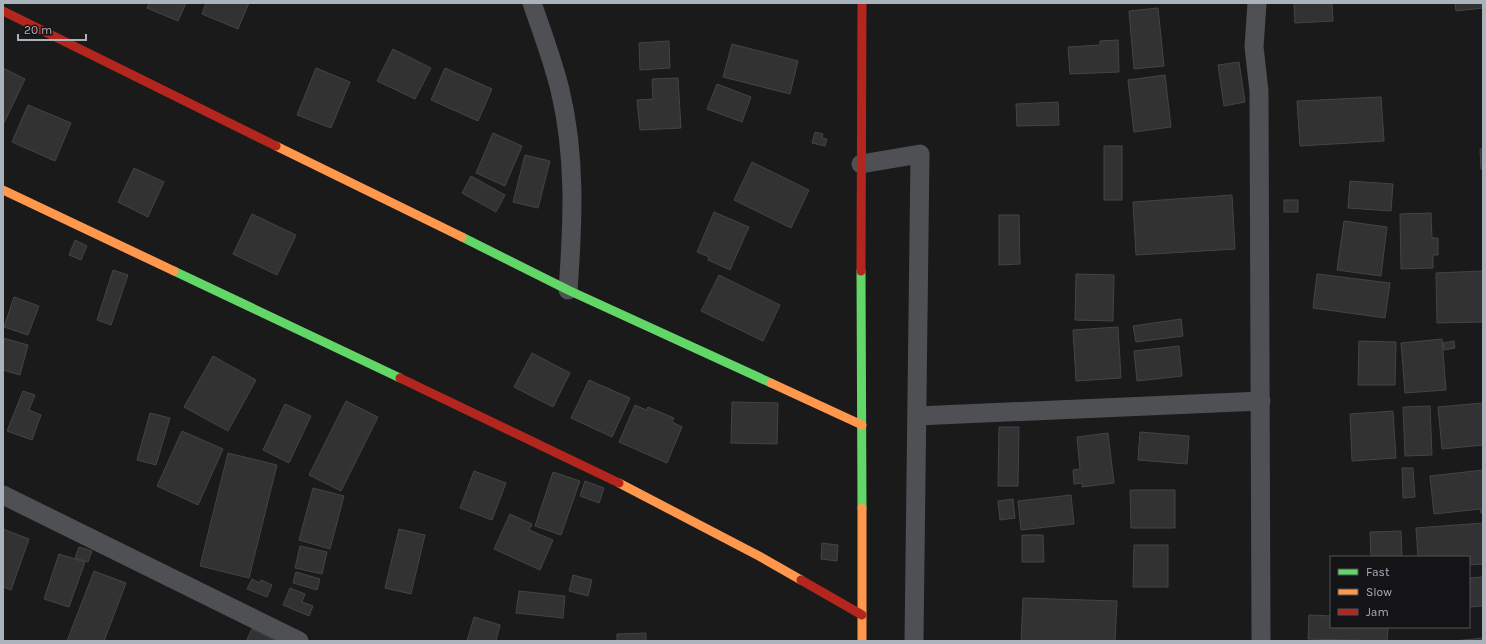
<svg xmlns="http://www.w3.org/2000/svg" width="1486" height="644" font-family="Karla,sans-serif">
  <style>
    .building { fill: #323233; stroke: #434447 }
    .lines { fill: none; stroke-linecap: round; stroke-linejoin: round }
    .street { stroke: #4e5054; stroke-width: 19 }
    .fast { stroke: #63d668; stroke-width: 9 }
    .slow { stroke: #ff974d; stroke-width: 9 }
    .jam { stroke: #b3261e; stroke-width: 9 }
  </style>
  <rect width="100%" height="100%" fill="#1a1a1b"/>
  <g class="building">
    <path d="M149 3H186L178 21 147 8Z"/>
    <path d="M206 3H249L238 29 202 14Z"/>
    <path d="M1294 3H1332L1333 21 1295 23Z"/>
    <path d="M1455 3H1483V8L1456 11Z"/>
    <path d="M1158 8 1164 66 1134 69 1129 11Z"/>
    <path d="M1118 40 1119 72 1070 74 1068 47 1100 45V41Z"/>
    <path d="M669 41 670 68 640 70 639 43Z"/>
    <path d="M732 44 798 61 790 94 723 77Z"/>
    <path d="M393 49 431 68 415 99 377 81Z"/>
    <path d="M1239 62 1245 102 1224 106 1218 65Z"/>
    <path d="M3 68 25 79 3 125Z"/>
    <path d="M316 68 350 82 331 128 297 115Z"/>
    <path d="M445 68 492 89 478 121 431 100Z"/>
    <path d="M1165 75 1171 127 1134 132 1128 80Z"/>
    <path d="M678 78 681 128 640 130 637 100 653 99 652 79Z"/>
    <path d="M717 84 751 97 742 122 707 109Z"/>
    <path d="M1381 97 1384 141 1300 146 1297 101Z"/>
    <path d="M1058 102 1059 125 1017 126 1016 104Z"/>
    <path d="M28 105 71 123 55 161 12 142Z"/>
    <path d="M815 132 823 134 822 138 827 139 825 146 812 143Z"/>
    <path d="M493 133 522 146 505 186 476 173Z"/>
    <rect x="1104" y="146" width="18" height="54"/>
    <path d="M1480 149H1483V169H1481Z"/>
    <path d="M525 155 550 161 538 208 513 202Z"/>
    <path d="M752 162 809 190 791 228 734 200Z"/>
    <path d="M134 168 164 182 148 217 118 202Z"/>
    <path d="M471 176 505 195 496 212 462 193Z"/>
    <path d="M1350 181 1393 184 1391 211 1348 208Z"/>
    <path d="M1232 195 1235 249 1136 255 1133 202Z"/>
    <rect x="1284" y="200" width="14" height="12"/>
    <path d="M714 212 749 227 730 270 708 260 709 257 697 252Z"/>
    <path d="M1431 213 1432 238H1438V255H1433V268L1401 269 1400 214Z"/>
    <path d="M252 214 296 235 277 275 233 254Z"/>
    <path d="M999 215H1019L1020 264 999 265Z"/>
    <path d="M1344 221 1387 227 1381 276 1337 270Z"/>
    <path d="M75 240 87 246 81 260 69 255Z"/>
    <path d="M113 270 128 275 111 325 97 320Z"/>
    <path d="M1483 271V322L1437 323 1436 273Z"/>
    <path d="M1076 274 1114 275 1113 321 1075 320Z"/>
    <path d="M1317 274 1390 283 1385 318 1313 308Z"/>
    <path d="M719 275 780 305 763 341 701 311Z"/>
    <path d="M14 297 39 306 28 335 4 327Z"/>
    <path d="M1181 319 1183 336 1136 342 1133 326Z"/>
    <path d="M1118 327 1121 378 1076 381 1073 330Z"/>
    <path d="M3 338 28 345 20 375 3 370Z"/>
    <path d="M1442 339 1446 390 1405 393 1401 343Z"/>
    <path d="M1359 341 1396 342 1395 385H1358Z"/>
    <path d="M1454 341 1455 348 1444 350 1443 343Z"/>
    <path d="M1179 346 1182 376 1137 381 1134 351Z"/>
    <path d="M532 353 570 373 553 407 514 387Z"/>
    <path d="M213 356 256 380 228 431 184 407Z"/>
    <path d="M589 380 630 398 612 437 571 418Z"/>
    <path d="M23 391 35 395 29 410 41 415 32 440 7 431Z"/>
    <path d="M346 401 378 417 341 491 309 475Z"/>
    <path d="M732 402 778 403 777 444 731 443Z"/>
    <path d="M1483 403V445L1442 449 1438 407Z"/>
    <path d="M285 404 311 416 289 463 263 450Z"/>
    <path d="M635 405 646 410 648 407 674 418 672 422 682 427 667 463 619 442Z"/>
    <path d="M1430 406 1432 455 1405 456 1403 407Z"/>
    <path d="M1393 411 1396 458 1352 461 1350 414Z"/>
    <path d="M150 413 170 418 156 465 137 460Z"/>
    <path d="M999 427H1019L1018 486H998Z"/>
    <path d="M182 431 223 449 198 505 157 486Z"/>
    <path d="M1140 432 1189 436 1187 464 1138 460Z"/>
    <path d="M1108 433 1114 483 1082 487V483L1074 484 1073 470 1080 469 1077 437Z"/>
    <path d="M228 453 277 465 249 578 200 566Z"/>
    <path d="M1402 468H1413L1415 497 1403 498Z"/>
    <path d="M1483 470V513H1481L1480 509 1434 514 1430 476Z"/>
    <path d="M474 471 506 483 492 520 460 508Z"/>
    <path d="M553 472 580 481 561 535 535 526Z"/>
    <path d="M585 481 604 488 599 503 580 496Z"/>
    <path d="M313 488 344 496 330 549 299 540Z"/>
    <path d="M1130 490H1175V528H1131Z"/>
    <path d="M1071 495 1074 524 1021 530 1018 501Z"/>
    <path d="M1013 499 1015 518 1000 520 998 501Z"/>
    <path d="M510 514 532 524 529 530 553 540 540 570 494 549Z"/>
    <path d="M1483 523V564L1469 565V557H1418L1416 528Z"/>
    <path d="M3 529 29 539 11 590 3 587Z"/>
    <path d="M399 529 425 535 411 594 385 588Z"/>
    <path d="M1401 531 1402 557H1371L1370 532Z"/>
    <path d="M1022 535H1043L1044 562H1022Z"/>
    <path d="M822 543 838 545 837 561 821 559Z"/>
    <path d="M1134 545H1168V587H1133Z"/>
    <path d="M300 546 327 552 322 574 295 568Z"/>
    <path d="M79 547 92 551 88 562 75 558Z"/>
    <path d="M59 554 85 562 69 607 44 599Z"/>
    <path d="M94 571 126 583 104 641H67Z"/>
    <path d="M296 572 320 579 317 590 293 583Z"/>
    <path d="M573 575 592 580 588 596 569 591Z"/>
    <path d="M1483 577V606L1469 607V578Z"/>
    <path d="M252 579 260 583 261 580 272 585 267 597 247 589Z"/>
    <path d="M290 588 305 594 302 602 313 606 309 616 283 605Z"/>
    <path d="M519 591 565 596 563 618 516 613Z"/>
    <path d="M1023 598 1117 601 1115 641H1021Z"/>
    <path d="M1309 615 1331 616V627H1388L1387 641 1308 639Z"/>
    <path d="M474 617 500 625 496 641H467Z"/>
    <path d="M252 629 276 641H250L247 639Z"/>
    <path d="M646 633V641H617V634Z"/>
    <path d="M1483 638V641H1454Z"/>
  </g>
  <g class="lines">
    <g class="street">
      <path d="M532 3C542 32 553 61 560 90 576 156 573 222 568 290"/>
      <path d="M1257 3 1254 47 1259 91 1261 641"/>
      <path d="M861 164 920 154 914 641"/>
      <path d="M917 416 1261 401"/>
      <path d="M3 495 299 641"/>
    </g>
    <g class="fast">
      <path d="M462 237 568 290 771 383"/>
      <path d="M174 271 400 378"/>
      <path d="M861 271 862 508"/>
    </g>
    <g class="slow">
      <path d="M276 146 462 237"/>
      <path d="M3 190 174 271"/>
      <path d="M771 383 862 425"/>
      <path d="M619 483 759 556 801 580"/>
      <path d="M862 508V641"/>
    </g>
    <g class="jam">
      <path d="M3 11 276 146"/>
      <path d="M861 271 862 3"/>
      <path d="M400 378 619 483"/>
      <path d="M801 580 862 615"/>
    </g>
  </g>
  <rect width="1486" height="644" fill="none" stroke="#aab2bc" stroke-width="8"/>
  <rect x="1330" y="556" width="140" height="72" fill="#141417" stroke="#505359"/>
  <rect x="1338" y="569" width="20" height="6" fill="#63d668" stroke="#505359"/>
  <text x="1366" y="576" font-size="12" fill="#aab2bc">Fast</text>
  <rect x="1338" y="589" width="20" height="6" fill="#ff974d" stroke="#505359"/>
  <text x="1366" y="596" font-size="12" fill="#aab2bc">Slow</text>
  <rect x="1338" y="609" width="20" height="6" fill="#b3261e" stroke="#505359"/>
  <text x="1366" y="616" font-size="12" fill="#aab2bc">Jam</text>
  <path d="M18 34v6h68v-6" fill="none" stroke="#aab2bc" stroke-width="2"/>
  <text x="24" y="34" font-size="12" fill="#aab2bc" stroke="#141417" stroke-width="3" paint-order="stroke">20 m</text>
</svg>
